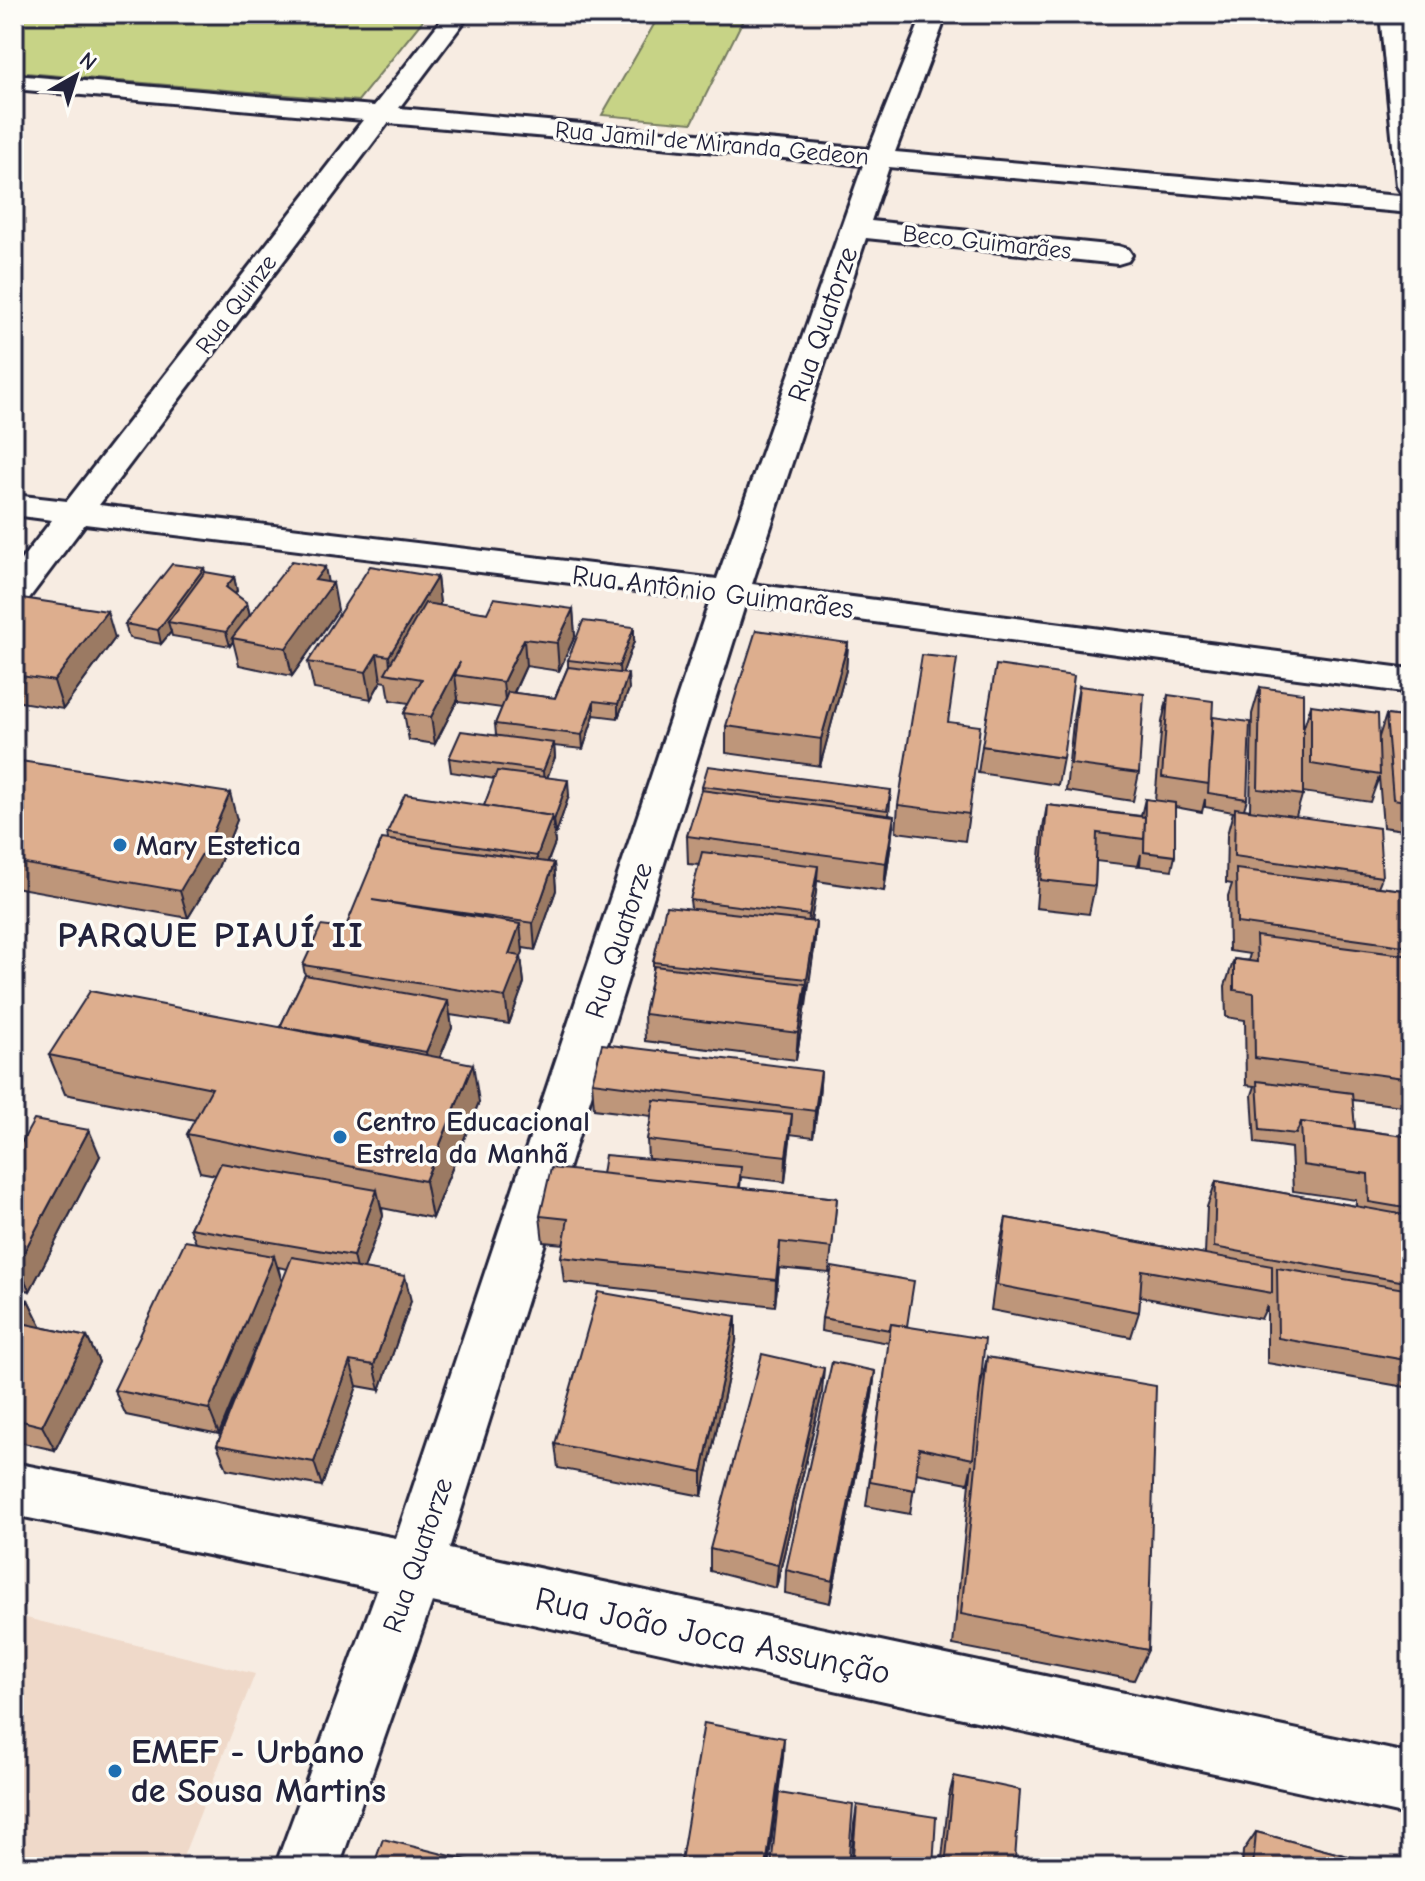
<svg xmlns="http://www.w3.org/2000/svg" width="1425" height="1881" font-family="'Comic Neue',sans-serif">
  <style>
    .built { fill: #efd9c9 }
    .green { fill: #c7d386; stroke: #747a60; stroke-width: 2 }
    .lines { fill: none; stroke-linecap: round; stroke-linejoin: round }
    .street-casing { stroke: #22223b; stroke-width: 6 }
    .street { fill: #fdfcf7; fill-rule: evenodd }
    .wall { fill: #be967a; stroke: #22223b; stroke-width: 2; fill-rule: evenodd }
    .shaded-wall { fill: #9b7a63; stroke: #22223b; stroke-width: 2 }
    .building { fill: #ddae8e; stroke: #22223b; stroke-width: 2 }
    .poi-dot { fill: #1f6fb2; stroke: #fdfcf7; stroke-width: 3 }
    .labels { text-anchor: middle; stroke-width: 7; stroke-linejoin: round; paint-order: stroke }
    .far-street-label { font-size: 24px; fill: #22223b; stroke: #fdfcf7 }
    .street-label { font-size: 28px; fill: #22223b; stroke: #fdfcf7 }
    .poi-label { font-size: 28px; font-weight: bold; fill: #22223b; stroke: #fdfcf7; text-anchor: start }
    .near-street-label { font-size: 34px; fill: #22223b; stroke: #fdfcf7 }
    .near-poi-label { font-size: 34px; font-weight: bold; fill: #22223b; stroke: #fdfcf7; text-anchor: start }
    .district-label { font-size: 36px; font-weight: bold; letter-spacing: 2px; fill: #22223b; stroke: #fdfcf7 }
  </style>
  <rect width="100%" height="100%" fill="#f7ece2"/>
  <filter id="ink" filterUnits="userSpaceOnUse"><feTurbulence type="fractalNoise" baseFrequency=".0125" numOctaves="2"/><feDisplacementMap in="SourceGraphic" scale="16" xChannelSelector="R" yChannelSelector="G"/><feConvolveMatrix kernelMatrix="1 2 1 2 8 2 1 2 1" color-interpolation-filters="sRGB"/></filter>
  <g filter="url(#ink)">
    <path class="built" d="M14 1615 255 1674 179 1867H14Z"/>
    <g class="green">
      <path d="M14 14H428L358 101 14 72Z"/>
      <path d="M660 14H746L692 123 602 115Z"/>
    </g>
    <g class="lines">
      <g class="street-casing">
        <g id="street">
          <path d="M446 14H470L399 108 869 149 923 14H947L895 152 1411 197V213L889 167 871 221 1118 246 1128 249 1132 255 1128 261 1118 264 866 238 752 584 1411 669V693L745 605 449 1549 1411 1754V1816L432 1602 339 1867H275L377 1590 14 1515V1463L396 1538 710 600 85 524 27 601 14 604V569L52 520 14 515V495L67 501 363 120 14 89V75L374 106ZM388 123 863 165 717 579 99 505Z"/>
          <path d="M1380 14H1404L1411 75V194L1401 192 1397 186Z"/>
        </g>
      </g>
      <use href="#street" class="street"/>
    </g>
    <g class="wall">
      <path d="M234 577 237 591 235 594 247 603 250 615 327 582 338 610 292 676 239 665 233 641 230 646 172 636 171 632 161 644 129 638 125 624Z"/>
      <path d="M437 577 440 604 439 606 487 613 573 609 575 636 559 671 526 666 514 693 555 698 568 667V660L634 641 622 674 629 689 618 718 594 715 583 749 554 746 555 757 547 778 569 795 556 834H554L555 843 548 862 554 863 556 890 535 950 523 948 521 957 524 983 509 1024 450 1015 452 1028 440 1058 479 1102 432 1218 382 1208 383 1216 364 1269 411 1301 380 1390 357 1386 322 1486 227 1469 217 1445 279 1289 219 1434 126 1415 114 1390 196 1243 190 1228 216 1175 200 1172 187 1134 195 1120 65 1094 49 1055 280 1027 305 975 303 965 345 929 388 839 387 833 484 806 495 779 451 772 449 758 496 735 495 724 502 708 458 702V699L435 744 409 740 404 713 409 703 390 700 387 682 381 681 371 699 314 689 308 662ZM278 1267 288 1269 282 1282Z"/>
      <path d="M14 608 115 638 63 709 14 701Z"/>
      <path d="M848 643 846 670 820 766 726 753V726Z"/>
      <path d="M1079 686 1139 773 1133 801 1066 791 1074 713Z"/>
      <path d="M1260 687 1303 730 1311 705 1379 737 1386 715 1411 718V831L1383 827 1379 777 1370 802 1303 792 1296 816 1382 877 1378 887 1411 891V1086L1402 1106 1352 1100 1355 1129 1411 1137V1388L1267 1363V1306L1261 1319 1140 1297 1139 1312 1131 1337 991 1310 1000 1244 1006 1218 1205 1254 1207 1207 1216 1181 1356 1206V1200L1293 1191 1291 1148 1255 1143 1252 1095 1255 1086 1246 1085 1245 1020 1226 1017 1225 986 1234 959 1248 961 1250 954 1229 951 1228 896 1232 884 1226 883 1227 835 1233 812 1205 807V799L1202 812 1175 807V856L1172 870 1140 866 1141 854 1138 866 1096 861 1095 886 1089 914 1036 908 1042 833 1047 805 1141 816 1145 799 1155 801 1162 722 1168 695 1212 721 1247 799 1244 809 1250 810 1252 714Z"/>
      <path d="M948 722 969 814 965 841 896 832 898 805Z"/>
      <path d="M982 746 1063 758 1058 785 978 773Z"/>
      <path d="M14 760 237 820 217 870 188 918 14 887Z"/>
      <path d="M702 786 891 790 889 815 894 816 891 843 884 891 817 881 811 921 816 922 814 949 796 1060 645 1041 644 1014 653 971V962L691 908 690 900 699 865 688 864 687 836 702 790Z"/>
      <path d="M821 1071 819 1097 813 1137 790 1134 785 1182 741 1177 740 1188 837 1198 829 1273 779 1268 775 1306 564 1282 561 1257 564 1244 543 1242 540 1216 648 1159 647 1140 652 1116 594 1109 592 1082Z"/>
      <path d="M14 1138 19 1148 100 1156 30 1291 14 1288Z"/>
      <path d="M14 1298 28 1300 41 1327 87 1337 99 1362 55 1450 14 1441Z"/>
      <path d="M822 1318 907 1326 980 1389 987 1357 1148 1650 1134 1680 953 1645 972 1464 968 1483 916 1473 910 1514 866 1506 889 1343 821 1331Z"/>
      <path d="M736 1341 702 1496 558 1468 555 1444Z"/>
      <path d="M875 1371 872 1396 830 1603 785 1593 786 1570Z"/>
      <path d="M822 1393 776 1588 710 1571V1549Z"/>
      <path d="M954 1776 1015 1860 1046 1867H941L949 1796Z"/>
      <path d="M857 1805 933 1867H850L854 1824Z"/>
      <path d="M1256 1832 1389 1867H1242L1243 1851Z"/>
    </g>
    <g class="shaded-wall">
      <path d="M325 567 329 589 333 583 338 610 292 676 286 648 315 580Z"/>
      <path d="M204 568 208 582 168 622 171 632 161 644 158 630Z"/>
      <path d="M234 577 237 591 230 601 226 587Z"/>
      <path d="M437 577 440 604 398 675 391 674 389 656Z"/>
      <path d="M247 603 250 617 232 638 233 641 230 646 226 632Z"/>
      <path d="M573 609 575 636 559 671 557 643Z"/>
      <path d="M107 611 115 638 63 709 54 681Z"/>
      <path d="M634 627V641L620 680 619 666Z"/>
      <path d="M524 639 526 666 506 709 503 682Z"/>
      <path d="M848 643 846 670 820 766 821 739Z"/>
      <path d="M377 654 381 681 371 699 366 672Z"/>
      <path d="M460 662 455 675 458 699 435 744 431 717Z"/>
      <path d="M628 674 629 689 618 718V704Z"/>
      <path d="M594 701V715L583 749 582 735Z"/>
      <path d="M554 743 555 757 544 786 543 771Z"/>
      <path d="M568 780 569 795 556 834 554 820Z"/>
      <path d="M230 793 237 820 217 870 188 918 180 891Z"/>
      <path d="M552 816 555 843 539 883 537 856Z"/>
      <path d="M894 816 891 843 884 891 886 863Z"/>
      <path d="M554 863 556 890 535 950 533 923Z"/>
      <path d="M818 866 816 893 807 942 809 915Z"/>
      <path d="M816 922 814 949 806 1006 807 979Z"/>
      <path d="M520 924 523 952 521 957 524 983 509 1024 505 997 509 954Z"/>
      <path d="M806 984 804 1012 796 1060 798 1033Z"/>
      <path d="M448 1001 452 1028 431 1079 426 1052Z"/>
      <path d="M473 1064 479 1102 432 1218 425 1181Z"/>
      <path d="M821 1071 819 1097 813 1137 815 1111Z"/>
      <path d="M792 1114 790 1141 785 1182 786 1156Z"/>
      <path d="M89 1130 100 1156 30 1291 17 1265Z"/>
      <path d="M14 1138 28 1168 14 1194Z"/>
      <path d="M377 1190 383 1216 359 1282 353 1256Z"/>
      <path d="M780 1242 779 1268 775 1306 776 1280Z"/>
      <path d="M274 1256 282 1282 219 1434 209 1409Z"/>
      <path d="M405 1276 411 1301 380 1390 374 1365Z"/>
      <path d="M28 1300 41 1326 30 1347 17 1322Z"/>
      <path d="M736 1316V1341L702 1496V1472Z"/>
      <path d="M87 1337 99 1362 55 1450 42 1426Z"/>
      <path d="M350 1361 357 1386 322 1486 314 1462Z"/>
      <path d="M824 1368 822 1393 776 1588 778 1565Z"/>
      <path d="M875 1371 872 1396 830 1603 833 1581Z"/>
      <path d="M784 1738 783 1758 768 1867H766Z"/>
    </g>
    <g class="building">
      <path d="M292 561 325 567 315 580 333 583 286 648 232 638Z"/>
      <path d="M172 564 204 568 158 630 125 624Z"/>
      <path d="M370 566 437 577 389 656 377 654 366 672 308 662Z"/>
      <path d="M205 572 234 577 226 587 247 603 226 632 168 622Z"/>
      <path d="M22 598 107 611 54 681 14 675V608Z"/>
      <path d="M494 598 573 609 557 643 524 639 503 682 455 675 460 662 431 717 404 713 422 679 385 673 425 603 487 613Z"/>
      <path d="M583 621 634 627 619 666 568 660Z"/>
      <path d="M756 630 848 643 821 739 726 726Z"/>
      <path d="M922 655 957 659 948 722 980 726 969 814 898 805Z"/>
      <path d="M996 665 1074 676 1063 758 982 746Z"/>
      <path d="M568 667 628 674 618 704 594 701 582 735 495 724 508 692 555 698Z"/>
      <path d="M1079 686 1144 694 1139 773 1071 764Z"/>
      <path d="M1260 687 1303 693V795L1258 789Z"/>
      <path d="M1168 695 1213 701 1209 784 1162 777Z"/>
      <path d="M1311 705 1378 714 1380 775 1311 764Z"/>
      <path d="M1386 715 1411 718V802L1393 799Z"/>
      <path d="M1213 717 1250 722 1247 799 1208 793Z"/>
      <path d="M461 731 554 743 543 771 449 758Z"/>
      <path d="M14 760 230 793 209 842 180 891 14 862Z"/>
      <path d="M708 766 891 790 887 810 702 786Z"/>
      <path d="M497 771 568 780 554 820H553L552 816 484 806Z"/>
      <path d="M701 790 894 816 886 863 687 836Z"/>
      <path d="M405 794 552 816 537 856 387 833Z"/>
      <path d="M1145 799 1175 803V856L1144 852Z"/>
      <path d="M1047 805 1145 817 1144 839 1097 833 1095 886 1041 880Z"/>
      <path d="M1235 808 1379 828 1382 877 1234 856Z"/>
      <path d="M382 839 554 863 533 923 372 900 520 924 509 954 521 956 505 997 303 965 321 926 345 929Z"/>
      <path d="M702 852 818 866 809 915 690 900Z"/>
      <path d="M1236 869 1411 891V947L1237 923Z"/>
      <path d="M666 906 816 922 807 979 653 962Z"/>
      <path d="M1256 936 1411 956V1079L1255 1058 1254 993 1234 990V959L1257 962Z"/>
      <path d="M654 966 806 984 798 1033 644 1014Z"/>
      <path d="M305 975 448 1001 426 1052 280 1027Z"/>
      <path d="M90 991 473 1064 425 1181 187 1134 212 1088 49 1055Z"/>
      <path d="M602 1044 821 1071 815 1111 592 1082Z"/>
      <path d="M1257 1081 1352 1093 1355 1129 1301 1122 1296 1134 1260 1130Z"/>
      <path d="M654 1100 792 1114 786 1156 647 1140Z"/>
      <path d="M34 1120 89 1130 17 1265 14 1264V1156Z"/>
      <path d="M1301 1122 1411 1137V1209L1369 1202 1368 1174 1303 1165Z"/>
      <path d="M605 1155 741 1167 739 1188 602 1174Z"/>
      <path d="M221 1163 377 1190 353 1256 190 1228Z"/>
      <path d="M551 1168 837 1198 832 1248 780 1242 776 1280 561 1257 568 1219 540 1216Z"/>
      <path d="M1216 1181 1411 1216V1283L1214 1247Z"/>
      <path d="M1006 1218 1272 1266V1293L1142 1270 1139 1312 997 1285Z"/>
      <path d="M185 1241 274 1256 209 1409 114 1390Z"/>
      <path d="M292 1257 405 1276 374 1365 350 1361 314 1462 217 1445Z"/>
      <path d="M832 1267 914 1281 907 1326 891 1324 890 1330 822 1318Z"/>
      <path d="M1277 1268 1411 1290V1361L1278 1338Z"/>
      <path d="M598 1292 736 1316 702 1472 555 1444Z"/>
      <path d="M14 1298 28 1300 17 1322 87 1337 42 1426 14 1419Z"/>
      <path d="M891 1324 985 1339 973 1459 919 1448 915 1490 870 1482Z"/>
      <path d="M762 1354 824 1368 778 1565 710 1549Z"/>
      <path d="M987 1357 1156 1386 1148 1650 961 1614Z"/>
      <path d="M832 1362 875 1371 833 1581 786 1570Z"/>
      <path d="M704 1723 784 1738 766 1867H680Z"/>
      <path d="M954 1776 1020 1790 1015 1860 1046 1867H945Z"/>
      <path d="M779 1793 853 1805 848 1867H771Z"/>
      <path d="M857 1805 936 1817 933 1867H852Z"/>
      <path d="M1256 1832 1389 1867H1253Z"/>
      <path d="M383 1839 495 1867H373Z"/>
    </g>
  </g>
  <g class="poi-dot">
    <circle cx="120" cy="845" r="8"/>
    <circle cx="340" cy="1137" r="8"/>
    <circle cx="115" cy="1771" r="8"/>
  </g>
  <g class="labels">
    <g class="far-street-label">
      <text transform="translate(712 143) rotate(5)" y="8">Rua Jamil de Miranda Gedeon</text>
      <text transform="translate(987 242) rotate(6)" y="8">Beco Guimarães</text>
      <text transform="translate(236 304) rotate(-53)" y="8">Rua Quinze</text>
    </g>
    <g class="street-label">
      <text transform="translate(822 324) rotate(-71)" y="10">Rua Quatorze</text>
      <text transform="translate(713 591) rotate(7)" y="10">Rua Antônio Guimarães</text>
      <text transform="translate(618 940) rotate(-72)" y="10">Rua Quatorze</text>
      <text transform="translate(417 1555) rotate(-71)" y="10">Rua Quatorze</text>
    </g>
    <g class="poi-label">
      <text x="136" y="855">Mary Estetica</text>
      <text x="356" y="1131">Centro Educacional<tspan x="356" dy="32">Estrela da Manhã</tspan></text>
    </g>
    <g class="near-street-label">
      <text transform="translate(713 1635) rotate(12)" y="12">Rua João Joca Assunção</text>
    </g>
    <g class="near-poi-label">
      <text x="131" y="1763">EMEF - Urbano<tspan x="131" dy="39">de Sousa Martins</tspan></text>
    </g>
    <g class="district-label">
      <text x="211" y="947">PARQUE PIAUÍ II</text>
    </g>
  </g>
  <rect width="1425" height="1881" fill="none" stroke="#fdfcf7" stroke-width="48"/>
  <rect x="24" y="24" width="1377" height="1833" fill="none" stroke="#22223b" stroke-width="3" filter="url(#ink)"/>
  <g transform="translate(76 76) rotate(39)" stroke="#fdfcf7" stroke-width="6" paint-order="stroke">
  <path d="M0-6L14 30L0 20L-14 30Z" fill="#22223b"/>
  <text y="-12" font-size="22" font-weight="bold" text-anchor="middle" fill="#22223b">N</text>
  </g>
</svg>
